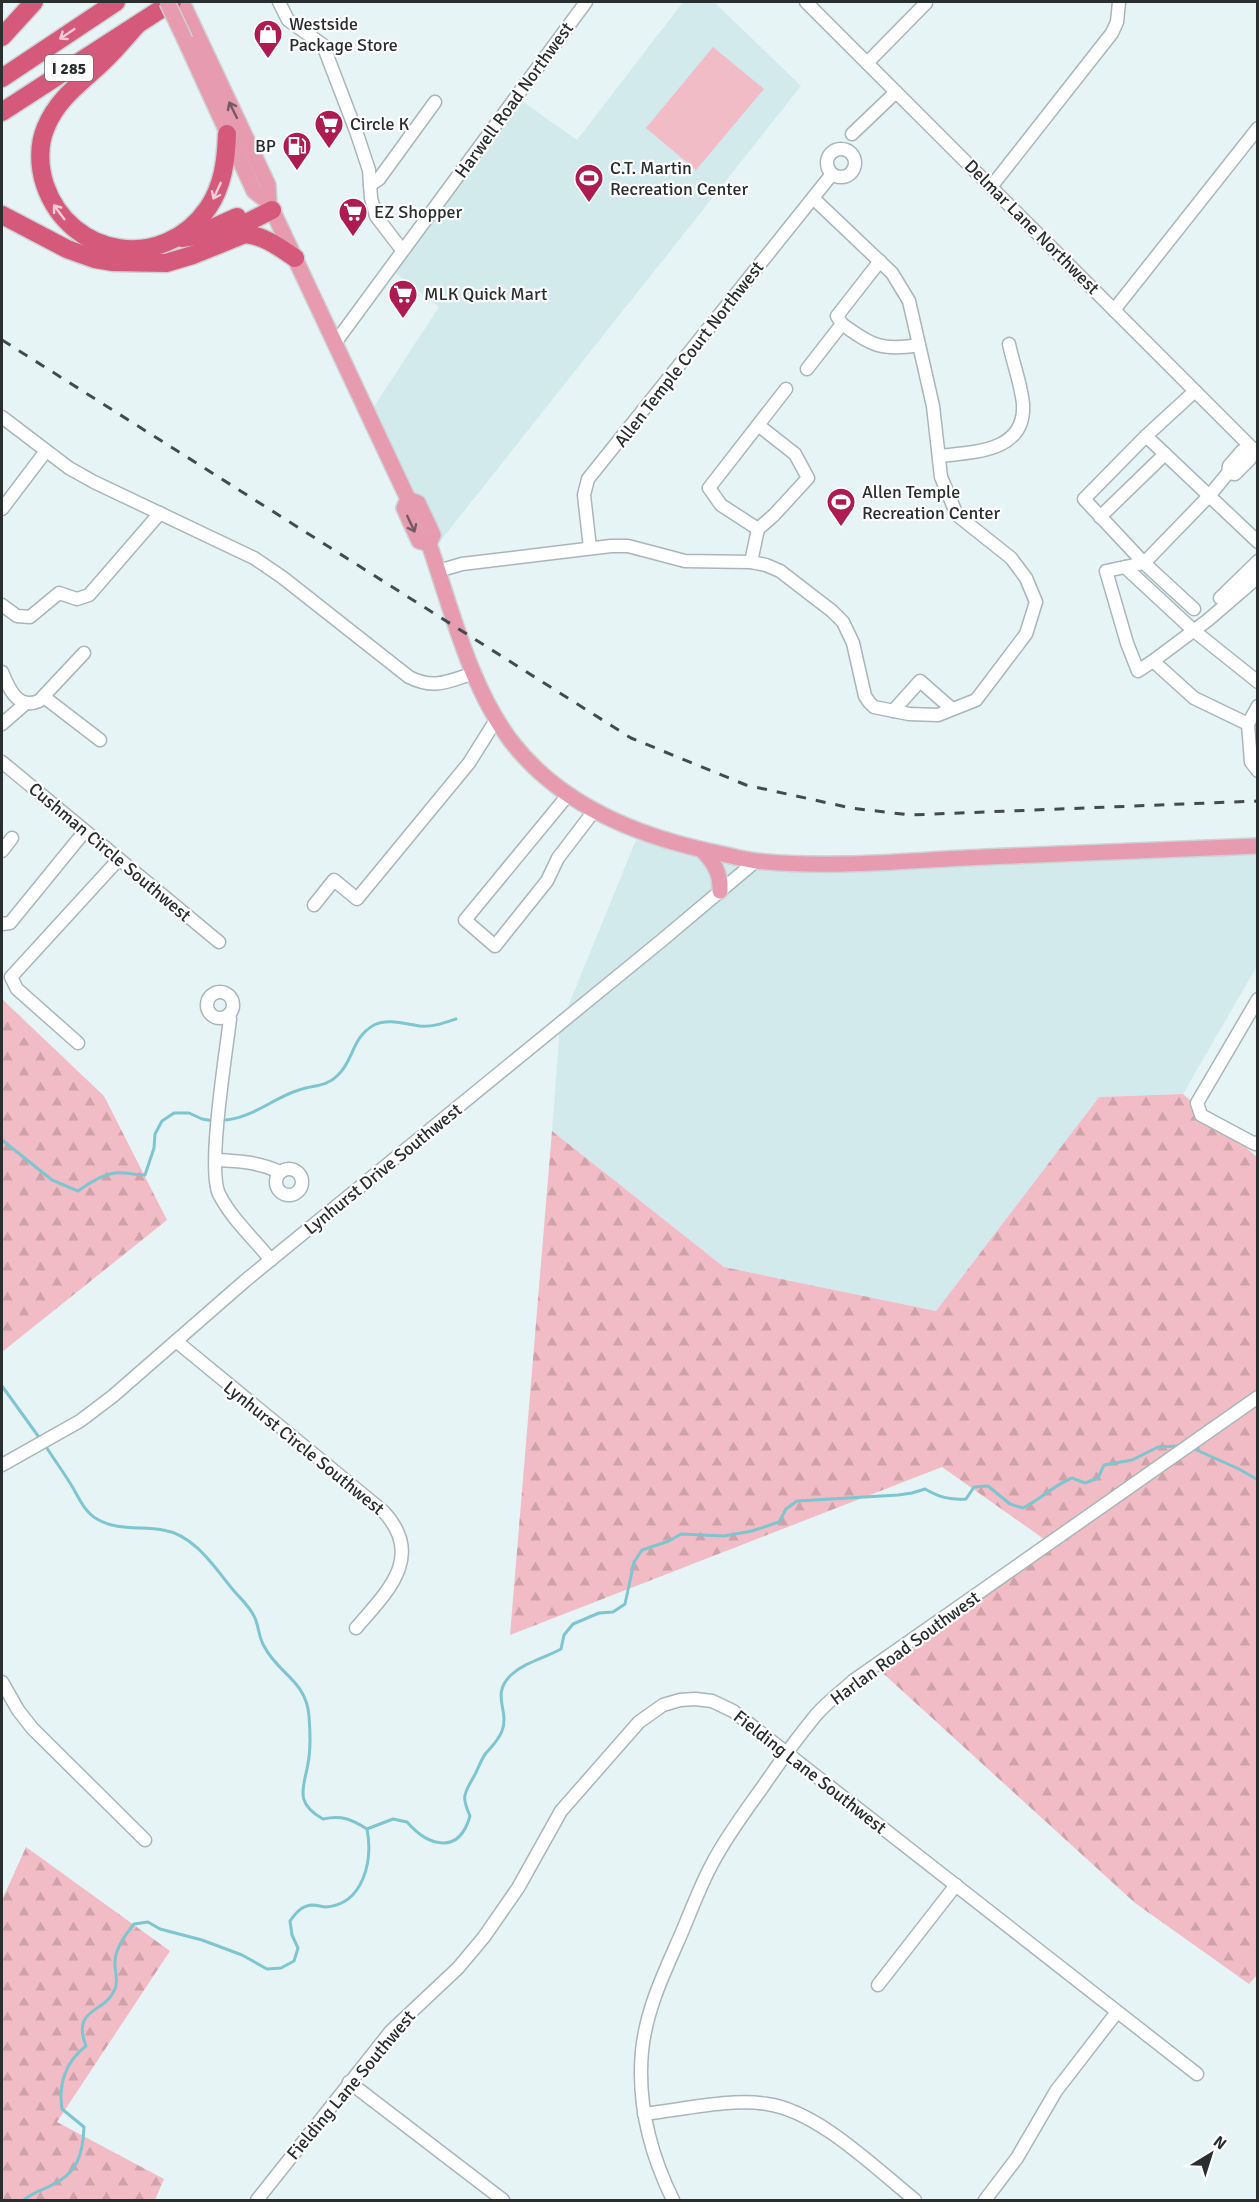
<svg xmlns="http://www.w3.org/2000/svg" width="1259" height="2202" font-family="Signika,sans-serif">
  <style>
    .built { fill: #d3eaed }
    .forest { fill: url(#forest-firs) }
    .pitch { fill: #f1bcc6 }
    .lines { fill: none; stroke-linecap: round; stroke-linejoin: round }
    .stream { stroke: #7dc5cf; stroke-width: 3 }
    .minor-casing { stroke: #a9b6b8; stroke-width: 15 }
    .major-casing { stroke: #d0d1d1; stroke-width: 18 }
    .highway-casing { stroke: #d0d1d1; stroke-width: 21 }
    .minor { stroke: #fff; stroke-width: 12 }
    .major { stroke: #e69bb0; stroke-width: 15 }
    .highway { stroke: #d5597b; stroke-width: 18 }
    .rail { stroke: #444b4c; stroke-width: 3; stroke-dasharray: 10 10; stroke-linecap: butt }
    .major-bridge-casing { stroke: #d0d1d1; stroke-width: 18; stroke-linecap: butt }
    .major-bridge { stroke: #e69bb0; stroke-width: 15 }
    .oneway { stroke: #f2cdd7 }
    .oneway2 { stroke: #755a63 }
    .labels { text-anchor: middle; stroke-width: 4.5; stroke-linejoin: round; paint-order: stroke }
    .shield { fill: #fff; stroke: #696d6d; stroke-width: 1.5 }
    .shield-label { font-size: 16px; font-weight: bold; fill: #292e2f }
    .poi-label { font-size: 18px; fill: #292e2f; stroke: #fff; text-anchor: start }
    .street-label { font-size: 18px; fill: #292e2f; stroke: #fff }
  </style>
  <defs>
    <pattern id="forest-firs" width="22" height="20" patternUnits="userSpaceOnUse" patternTransform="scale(1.5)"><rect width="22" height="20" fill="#f1bcc6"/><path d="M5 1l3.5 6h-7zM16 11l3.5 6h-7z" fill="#cfa2aa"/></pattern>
  </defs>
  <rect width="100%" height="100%" fill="#e6f4f6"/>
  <g class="built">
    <path d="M683 2H714L801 86 430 554 367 417 439 307 389 268 522 101 577 140Z"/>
    <path d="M636 840 727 856 809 865 1257 847V966L1183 1094 1099 1097 936 1311 724 1267 552 1131 560 1026Z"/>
  </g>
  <g class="forest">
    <path d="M2 999 104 1096 167 1220 2 1352Z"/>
    <path d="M1183 1094 1257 1157 1258 1974 1249 1984 1135 1903 875 1666 1051 1544 942 1467 510 1635 552 1131 724 1267 936 1311 1099 1097Z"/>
    <path d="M26 1847 170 1951 57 2122 164 2179 155 2200H2V1900Z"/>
  </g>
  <path class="pitch" d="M713 47 764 89 696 170 646 128Z"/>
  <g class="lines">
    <g class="stream">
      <path d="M226 1120C254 1117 273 1098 299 1090 313 1085 326 1087 337 1076 354 1061 351 1038 374 1025 388 1018 405 1024 420 1026 433 1027 444 1023 456 1019"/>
      <path d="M2 1140 52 1180 78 1191C89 1183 101 1175 115 1173 124 1172 135 1175 145 1175L154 1148 155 1134 162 1121 174 1113H189L202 1119 214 1121"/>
      <path d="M2 1386 41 1440"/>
      <path d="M1192 1448 1239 1469 1258 1480"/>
      <path d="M367 1829 393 1819 407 1822C429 1847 459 1855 470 1816 462 1798 463 1795 473 1778 478 1770 480 1761 486 1753 492 1746 498 1741 502 1731 510 1710 490 1695 511 1675 525 1662 545 1658 561 1649L564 1635 573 1624 599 1613 613 1612 625 1604 634 1562 642 1550 669 1541 681 1534 724 1536 752 1531 779 1522 786 1509 797 1501 898 1495 912 1493 925 1489C939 1497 949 1500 966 1499L974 1487 988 1486 1010 1504 1023 1508C1041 1499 1054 1485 1072 1478L1085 1483 1098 1478 1104 1465 1132 1460 1158 1447 1179 1446"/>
      <path d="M24 2200C32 2193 40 2191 50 2186 77 2174 83 2155 84 2127L62 2109C58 2084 66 2061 86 2046 71 2007 105 2014 115 1989 119 1979 114 1971 115 1961 116 1947 126 1934 134 1924L148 1922 160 1929 202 1940 242 1955 267 1969 281 1968 294 1961 298 1948 292 1935 290 1921C296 1913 301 1906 312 1905 317 1905 322 1907 326 1907 364 1904 373 1860 367 1829 351 1819 342 1815 323 1819 291 1801 306 1785 309 1757 311 1743 310 1729 309 1716 306 1680 278 1674 264 1646 258 1636 259 1625 254 1616 249 1606 241 1599 234 1591 215 1568 195 1535 163 1530 142 1526 116 1531 97 1519 83 1511 78 1495 70 1483 62 1470 53 1458 45 1445"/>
    </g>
    <g class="minor-casing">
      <g id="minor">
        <path d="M279 2 288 20 323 45 356 131 369 170 371 198 376 216 402 250"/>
        <path d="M806 2 1258 454"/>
        <path d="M867 63 926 3"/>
        <path d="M852 134 896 92"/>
        <circle cx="841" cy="163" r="14"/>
        <path d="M370 185 379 179 435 102"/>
        <path d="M991 187 1112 33 1117 22 1119 2"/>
        <path d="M1114 310 1258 128"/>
        <path d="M842 324C872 346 882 351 919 345"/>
        <path d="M335 343 586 2"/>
        <path d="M807 369 842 324 837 316 880 261"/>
        <path d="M2 417 69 468 94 482 254 558 282 577 409 677C435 690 448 681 475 673"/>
        <path d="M758 425 795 454 808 478 774 515 758 529"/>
        <path d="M1146 436 1258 542"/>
        <path d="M939 456C974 452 1026 452 1023 404 1021 384 1013 363 1009 344"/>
        <path d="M2 509 46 451"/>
        <path d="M1100 517 1165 454"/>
        <path d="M758 529 721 505 709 488 786 389"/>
        <path d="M590 548 584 495 588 479 832 174"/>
        <path d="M751 562 758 529"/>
        <path d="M1125 567 1193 630 1258 682"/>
        <path d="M438 571 462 564 611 546H628L685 561 751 562 766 565 780 571 832 611 843 622 853 643 865 696 869 702 874 707 909 714 938 715 976 700 1026 634 1036 602 1026 578 1011 558 957 515 941 477 933 406 909 301 892 273 813 198"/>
        <path d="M1258 577 1208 620 1153 661 1194 698 1248 724 1251 762 1258 771"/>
        <path d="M1220 598 1258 561"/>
        <path d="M2 605 17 616 30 617 59 593 77 599 89 595 160 513"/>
        <path d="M1194 609 1144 563 1084 499 1146 436 1195 391"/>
        <path d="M1153 661 1138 671 1127 643 1106 571 1144 563 1209 496 1228 473 1229 466 1242 451 1253 449 1250 459 1235 474 1228 473"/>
        <path d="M2 672C9 689 18 710 39 701L84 653"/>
        <path d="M44 697 100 740"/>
        <path d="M893 711 920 681 952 709"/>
        <path d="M2 724 25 704"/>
        <path d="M1248 724 1258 706"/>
        <path d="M2 762 219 942"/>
        <path d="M568 795 465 920 495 946 547 881 558 858 594 811"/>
        <path d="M2 851 12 838"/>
        <path d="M314 905 334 880 357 899 469 763 496 720"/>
        <path d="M2 924 10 923 85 831"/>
        <circle cx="220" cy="1005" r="13"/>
        <path d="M1258 999 1197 1103 1201 1115 1255 1144 1258 1142"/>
        <path d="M228 1015 230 1019C226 1053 207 1169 219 1194 231 1218 254 1239 271 1260"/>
        <path d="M78 1043 17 989 11 977 119 859"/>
        <path d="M216 1160C239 1161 259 1162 280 1172"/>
        <circle cx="289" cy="1182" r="13"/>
        <path d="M176 1341 384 1512C425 1557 387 1592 356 1628"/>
        <path d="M2 1465 80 1421 113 1396 246 1280 661 941 756 861"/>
        <path d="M2 1682 18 1710 32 1728 145 1840"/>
        <path d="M878 1985 956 1885"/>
        <path d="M349 2082 503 2200"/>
        <path d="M644 2114C681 2110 730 2098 767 2104 818 2111 875 2168 915 2200"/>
        <path d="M257 2200 391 2031 458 1968 484 1937 518 1888 561 1811 639 1722 663 1705 680 1700 695 1699 712 1701 733 1711 1197 2074"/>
        <path d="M673 2200C650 2153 637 2104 642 2051 646 2011 663 1975 679 1939 690 1914 699 1888 712 1864 726 1837 744 1813 762 1788 779 1763 797 1738 816 1715 827 1702 841 1692 853 1681L1258 1397"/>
        <path d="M985 2200 1017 2158 1056 2091 1117 2012"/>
      </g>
    </g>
    <g class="major-casing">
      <g id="major">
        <path d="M182 2 268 185 269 203 408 499 418 503 433 535 429 544C452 610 469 685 511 741 560 805 637 836 713 852 728 855 742 859 757 861 833 869 911 860 987 857 1077 853 1167 850 1258 846"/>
        <path d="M185 40 254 191 269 203"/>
        <path d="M408 499 404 508 419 541 429 544"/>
        <path d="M702 850C714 863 721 873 720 891"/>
      </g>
    </g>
    <g class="highway-casing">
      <g id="highway">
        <path d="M137 25C127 36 117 48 106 59 84 81 58 97 46 127 38 145 39 167 45 185 70 258 163 273 208 208 223 186 226 161 227 134"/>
        <path d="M2 37 34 2"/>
        <path d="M2 78 116 2"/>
        <path d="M2 112 172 2"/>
        <path d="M2 215 67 249 95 259 113 262 166 263 193 255 245 234C265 236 279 247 295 258"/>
        <path d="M226 233 272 210"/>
        <path d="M182 238 195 236 237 217"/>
      </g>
    </g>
    <use href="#minor" class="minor"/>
    <use href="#major" class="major"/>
    <use href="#highway" class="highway"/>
    <path class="rail" d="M2 340 631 738 746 785 851 808 910 815 1258 801"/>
    <g class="major-bridge-casing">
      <path id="major-bridge" d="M167 2 185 40"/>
    </g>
    <use href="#major-bridge" class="major-bridge"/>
  </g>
  <defs><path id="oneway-shaft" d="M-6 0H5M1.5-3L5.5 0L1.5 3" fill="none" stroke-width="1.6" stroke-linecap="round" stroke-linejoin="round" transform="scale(1.5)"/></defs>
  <g class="oneway">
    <use href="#oneway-shaft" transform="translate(67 34) rotate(146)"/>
    <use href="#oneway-shaft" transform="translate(217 191) rotate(115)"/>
    <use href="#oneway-shaft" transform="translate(59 212) rotate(-127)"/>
  </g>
  <g class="oneway2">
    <use href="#oneway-shaft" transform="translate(233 110) rotate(-116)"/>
    <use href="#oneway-shaft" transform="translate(411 524) rotate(65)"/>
  </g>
  <defs>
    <g id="shop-pin" transform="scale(1.5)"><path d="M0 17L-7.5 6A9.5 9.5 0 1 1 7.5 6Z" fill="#ac1c51" stroke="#fff"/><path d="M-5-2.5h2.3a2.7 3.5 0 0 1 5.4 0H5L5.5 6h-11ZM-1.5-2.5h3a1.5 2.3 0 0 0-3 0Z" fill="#fff"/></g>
    <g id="supermarket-pin" transform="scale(1.5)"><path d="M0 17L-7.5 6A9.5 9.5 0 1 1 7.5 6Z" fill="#ac1c51" stroke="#fff"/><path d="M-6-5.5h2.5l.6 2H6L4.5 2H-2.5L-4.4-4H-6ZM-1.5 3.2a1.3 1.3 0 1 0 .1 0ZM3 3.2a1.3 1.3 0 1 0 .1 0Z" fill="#fff"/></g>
    <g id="fuel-pin" transform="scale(1.5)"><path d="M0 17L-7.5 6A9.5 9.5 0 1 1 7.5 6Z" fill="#ac1c51" stroke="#fff"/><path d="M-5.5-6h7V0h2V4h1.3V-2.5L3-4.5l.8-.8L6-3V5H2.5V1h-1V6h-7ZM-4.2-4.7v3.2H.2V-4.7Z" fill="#fff"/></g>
    <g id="stadium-pin" transform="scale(1.5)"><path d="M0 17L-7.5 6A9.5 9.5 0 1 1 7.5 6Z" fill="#ac1c51" stroke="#fff"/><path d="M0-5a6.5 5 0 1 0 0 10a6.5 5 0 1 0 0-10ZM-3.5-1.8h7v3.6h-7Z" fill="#fff"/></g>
  </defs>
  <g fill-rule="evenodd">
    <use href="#shop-pin" x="268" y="34"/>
    <use href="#supermarket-pin" x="329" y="124"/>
    <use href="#fuel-pin" x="297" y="146"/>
    <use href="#stadium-pin" x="589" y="178"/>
    <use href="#supermarket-pin" x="353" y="212"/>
    <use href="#supermarket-pin" x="403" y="294"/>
    <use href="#stadium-pin" x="841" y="502"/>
  </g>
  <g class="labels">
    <rect class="shield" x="45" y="55" width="48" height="26" rx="4.5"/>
    <g class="shield-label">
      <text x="69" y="74">I 285</text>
    </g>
    <g class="poi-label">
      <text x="289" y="30">Westside<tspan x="289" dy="21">Package Store</tspan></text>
      <text x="350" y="130">Circle K</text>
      <text x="276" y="152" text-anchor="end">BP</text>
      <text x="610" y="174">C.T. Martin<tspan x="610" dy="21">Recreation Center</tspan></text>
      <text x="374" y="218">EZ Shopper</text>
      <text x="424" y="300">MLK Quick Mart</text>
      <text x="862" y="498">Allen Temple<tspan x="862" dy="21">Recreation Center</tspan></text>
    </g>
    <g class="street-label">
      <text transform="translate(514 100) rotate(-54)" y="6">Harwell Road Northwest</text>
      <text transform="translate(1032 227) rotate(45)" y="6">Delmar Lane Northwest</text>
      <text transform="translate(689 354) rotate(-52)" y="6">Allen Temple Court Northwest</text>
      <text transform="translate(110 852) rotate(40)" y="6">Cushman Circle Southwest</text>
      <text transform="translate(383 1169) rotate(-39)" y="6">Lynhurst Drive Southwest</text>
      <text transform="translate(304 1448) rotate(39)" y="6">Lynhurst Circle Southwest</text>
      <text transform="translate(905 1648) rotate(-36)" y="6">Harlan Road Southwest</text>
      <text transform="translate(810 1772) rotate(38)" y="6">Fielding Lane Southwest</text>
      <text transform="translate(351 2085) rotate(-50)" y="6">Fielding Lane Southwest</text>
    </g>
  </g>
  <rect width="1259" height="2202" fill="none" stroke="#292e2f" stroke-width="6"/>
  <g transform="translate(1211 2154) rotate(38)" stroke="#ffffff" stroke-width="4.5" paint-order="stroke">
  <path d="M0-4.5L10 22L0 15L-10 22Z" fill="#292e2f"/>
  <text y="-9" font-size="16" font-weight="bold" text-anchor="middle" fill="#292e2f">N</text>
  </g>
</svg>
